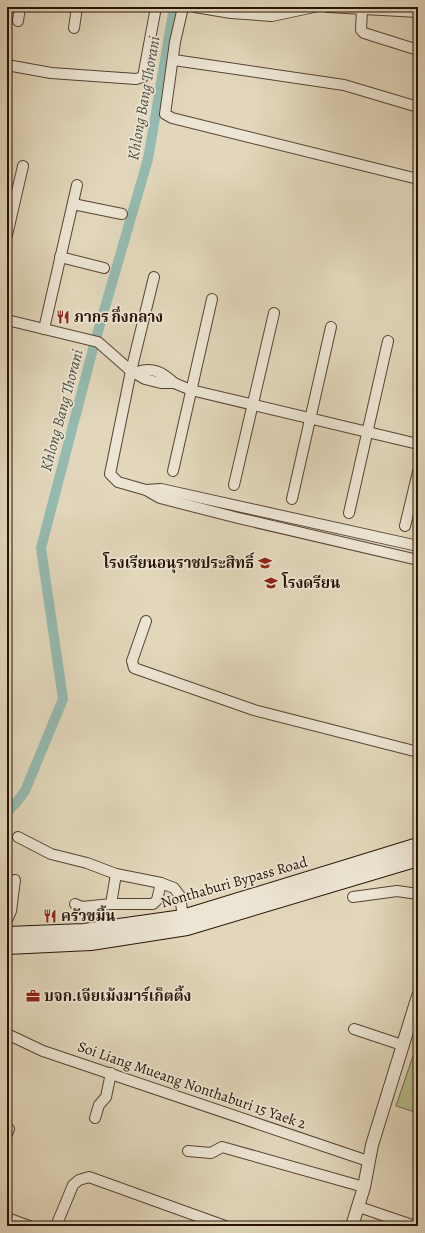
<svg xmlns="http://www.w3.org/2000/svg" width="425" height="1233" font-family="Alegreya,'Noto Serif Thai',serif">
  <style>
    .green { fill: #b8bd8d; stroke: #70684a }
    .lines { fill: none; stroke-linecap: round; stroke-linejoin: round }
    .canal { stroke: #95bab0; stroke-width: 10 }
    .minor-casing { stroke: #564333; stroke-width: 12 }
    .tertiary-casing { stroke: #564333; stroke-width: 14 }
    .secondary-casing { stroke: #271206; stroke-width: 16 }
    .minor { stroke: #ece5d3; stroke-width: 10 }
    .tertiary { stroke: #ece5d3; stroke-width: 12 }
    .secondary { stroke: #ece5d3; stroke-width: 14 }
    .labels { text-anchor: middle; stroke-width: 3.5; stroke-linejoin: round; paint-order: stroke }
    .poi-label { font-size: 15px; font-weight: bold; fill: #271206; stroke: #ece5d3; text-anchor: start }
    .street-label { font-size: 15px; fill: #271206; stroke: #ece5d3 }
    .water-label { font-size: 16px; font-style: italic; fill: #4e4d42; stroke: #ece5d3 }
  </style>
  <rect width="100%" height="100%" fill="#e2d7bb"/>
  <filter id="stains"><feTurbulence type="fractalNoise" baseFrequency=".005" numOctaves="4"/><feColorMatrix values="0 0 0 0 .2 0 0 0 0 .09 0 0 0 0 .02 0 0 0 .5 -.17"/></filter>
  <radialGradient id="worn" r=".72"><stop offset=".6" stop-color="#630" stop-opacity="0"/><stop offset="1" stop-color="#630" stop-opacity=".3"/></radialGradient>
  <path class="green" d="M418 1041V1113L396 1106Z"/>
  <g class="lines">
    <path class="canal" d="M7 812 16 803 25 791 63 699 41 548 94 345 148 159 174 7"/>
    <g class="minor-casing">
      <g id="minor">
        <path d="M183 7 175 42 165 114 172 118 418 179"/>
        <path d="M195 7 231 13 272 16 314 7"/>
        <path d="M328 7 418 12"/>
        <path d="M362 10 361 30 364 33 418 50"/>
        <path d="M18 21 20 7"/>
        <path d="M74 28 77 7"/>
        <path d="M174 60 344 85 418 107"/>
        <path d="M7 65 51 73 136 79 143 77 156 7"/>
        <path d="M73 204 122 214"/>
        <path d="M7 235 23 166"/>
        <path d="M60 257 104 268"/>
        <path d="M154 277 131 371 110 474 118 482 146 490 160 498 238 518 418 560"/>
        <path d="M7 320 98 342 131 371 145 379 161 383H174L191 390 418 444"/>
        <path d="M44 329 77 185"/>
        <path d="M137 372C153 367 162 372 174 383"/>
        <path d="M173 471 212 299"/>
        <path d="M234 485 274 313"/>
        <path d="M146 490 161 489 418 546"/>
        <path d="M292 499 331 327"/>
        <path d="M349 513 388 341"/>
        <path d="M405 526 418 472"/>
        <path d="M146 621 132 661 134 668 254 710 418 752"/>
        <path d="M18 837 51 854 87 863 116 874 161 883 174 888 180 896 183 917"/>
        <path d="M353 897 397 891 418 894"/>
        <path d="M75 904 82 907 111 904 116 874"/>
        <path d="M111 904H153L157 900 161 883"/>
        <path d="M7 920 11 911 15 880"/>
        <path d="M354 1029 402 1045"/>
        <path d="M7 1034 43 1051 368 1161"/>
        <path d="M95 1118 99 1105 106 1097 111 1073"/>
        <path d="M7 1134 9 1129"/>
        <path d="M188 1151 211 1153 222 1147 364 1187"/>
        <path d="M359 1207 415 1226"/>
        <path d="M7 1218 29 1226"/>
        <path d="M56 1226 73 1185 79 1180 89 1177 225 1226"/>
      </g>
    </g>
    <g class="tertiary-casing">
      <path id="tertiary" d="M352 1226 364 1187 372 1145 418 996"/>
    </g>
    <g class="secondary-casing">
      <g id="secondary">
        <path d="M7 934 84 931 183 917 418 845"/>
        <path d="M7 947 91 943 187 928 418 859"/>
      </g>
    </g>
    <use href="#minor" class="minor"/>
    <use href="#tertiary" class="tertiary"/>
    <use href="#secondary" class="secondary"/>
  </g>
  <defs>
    <g id="restaurant-bare" transform="scale(1.08)"><path d="M-5-6h1v4h1v-4h1v4h1v-4h1v5L-1.5 .5V6h-2V.5L-5-1ZM5-6V6H3V1.5H1.5Q1.5-4 5-6Z" fill="#8f2418" stroke="#ece5d3" stroke-width="2.5" paint-order="stroke"/></g>
    <g id="school-bare" transform="scale(1.08)"><path d="M0-5L7-2L0 1L-7-2ZM-4 1L0 2.5L4 1V4Q0 6-4 4Z" fill="#8f2418" stroke="#ece5d3" stroke-width="2.5" paint-order="stroke"/></g>
    <g id="office-bare" transform="scale(1.08)"><path d="M-6-3h4V-5.5h4V-3h4V5H-6ZM-1-4.5V-3h2v-1.5ZM-6 0V1H6V0Z" fill="#8f2418" stroke="#ece5d3" stroke-width="2.5" paint-order="stroke"/></g>
  </defs>
  <g fill-rule="evenodd">
    <use href="#restaurant-bare" x="63" y="317"/>
    <use href="#school-bare" x="265" y="563"/>
    <use href="#school-bare" x="271" y="583"/>
    <use href="#restaurant-bare" x="50" y="916"/>
    <use href="#office-bare" x="33" y="996"/>
  </g>
  <g class="labels">
    <g class="poi-label">
      <text x="74" y="322">ภากร กึ่งกลาง</text>
      <text x="254" y="568" text-anchor="end">โรงเรียนอนุราชประสิทธิ์</text>
      <text x="282" y="588">โรงดรียน</text>
      <text x="61" y="921">ครัวขมิ้น</text>
      <text x="44" y="1001">บจก.เจียเม้งมาร์เก็ตติ้ง</text>
    </g>
    <g class="street-label">
      <text transform="translate(234 882) rotate(-16)" y="5">Nonthaburi Bypass Road</text>
      <text transform="translate(192 1085) rotate(19)" y="5">Soi Liang Mueang Nonthaburi 15 Yaek 2</text>
    </g>
    <g class="water-label">
      <text transform="translate(143 98) rotate(-80)" y="6">Khlong Bang Thorani</text>
      <text transform="translate(61 410) rotate(-75)" y="6">Khlong Bang Thorani</text>
    </g>
  </g>
  <rect width="425" height="1233" fill="none" stroke="#e2d7bb" stroke-width="24"/>
  <rect x="8" y="8" width="409" height="1217" fill="none" stroke="#271206" stroke-width="2"/>
  <rect x="12" y="12" width="401" height="1209" fill="none" stroke="#271206"/>
  <rect width="100%" height="100%" filter="url(#stains)"/>
  <rect width="100%" height="100%" fill="url(#worn)"/>
</svg>
